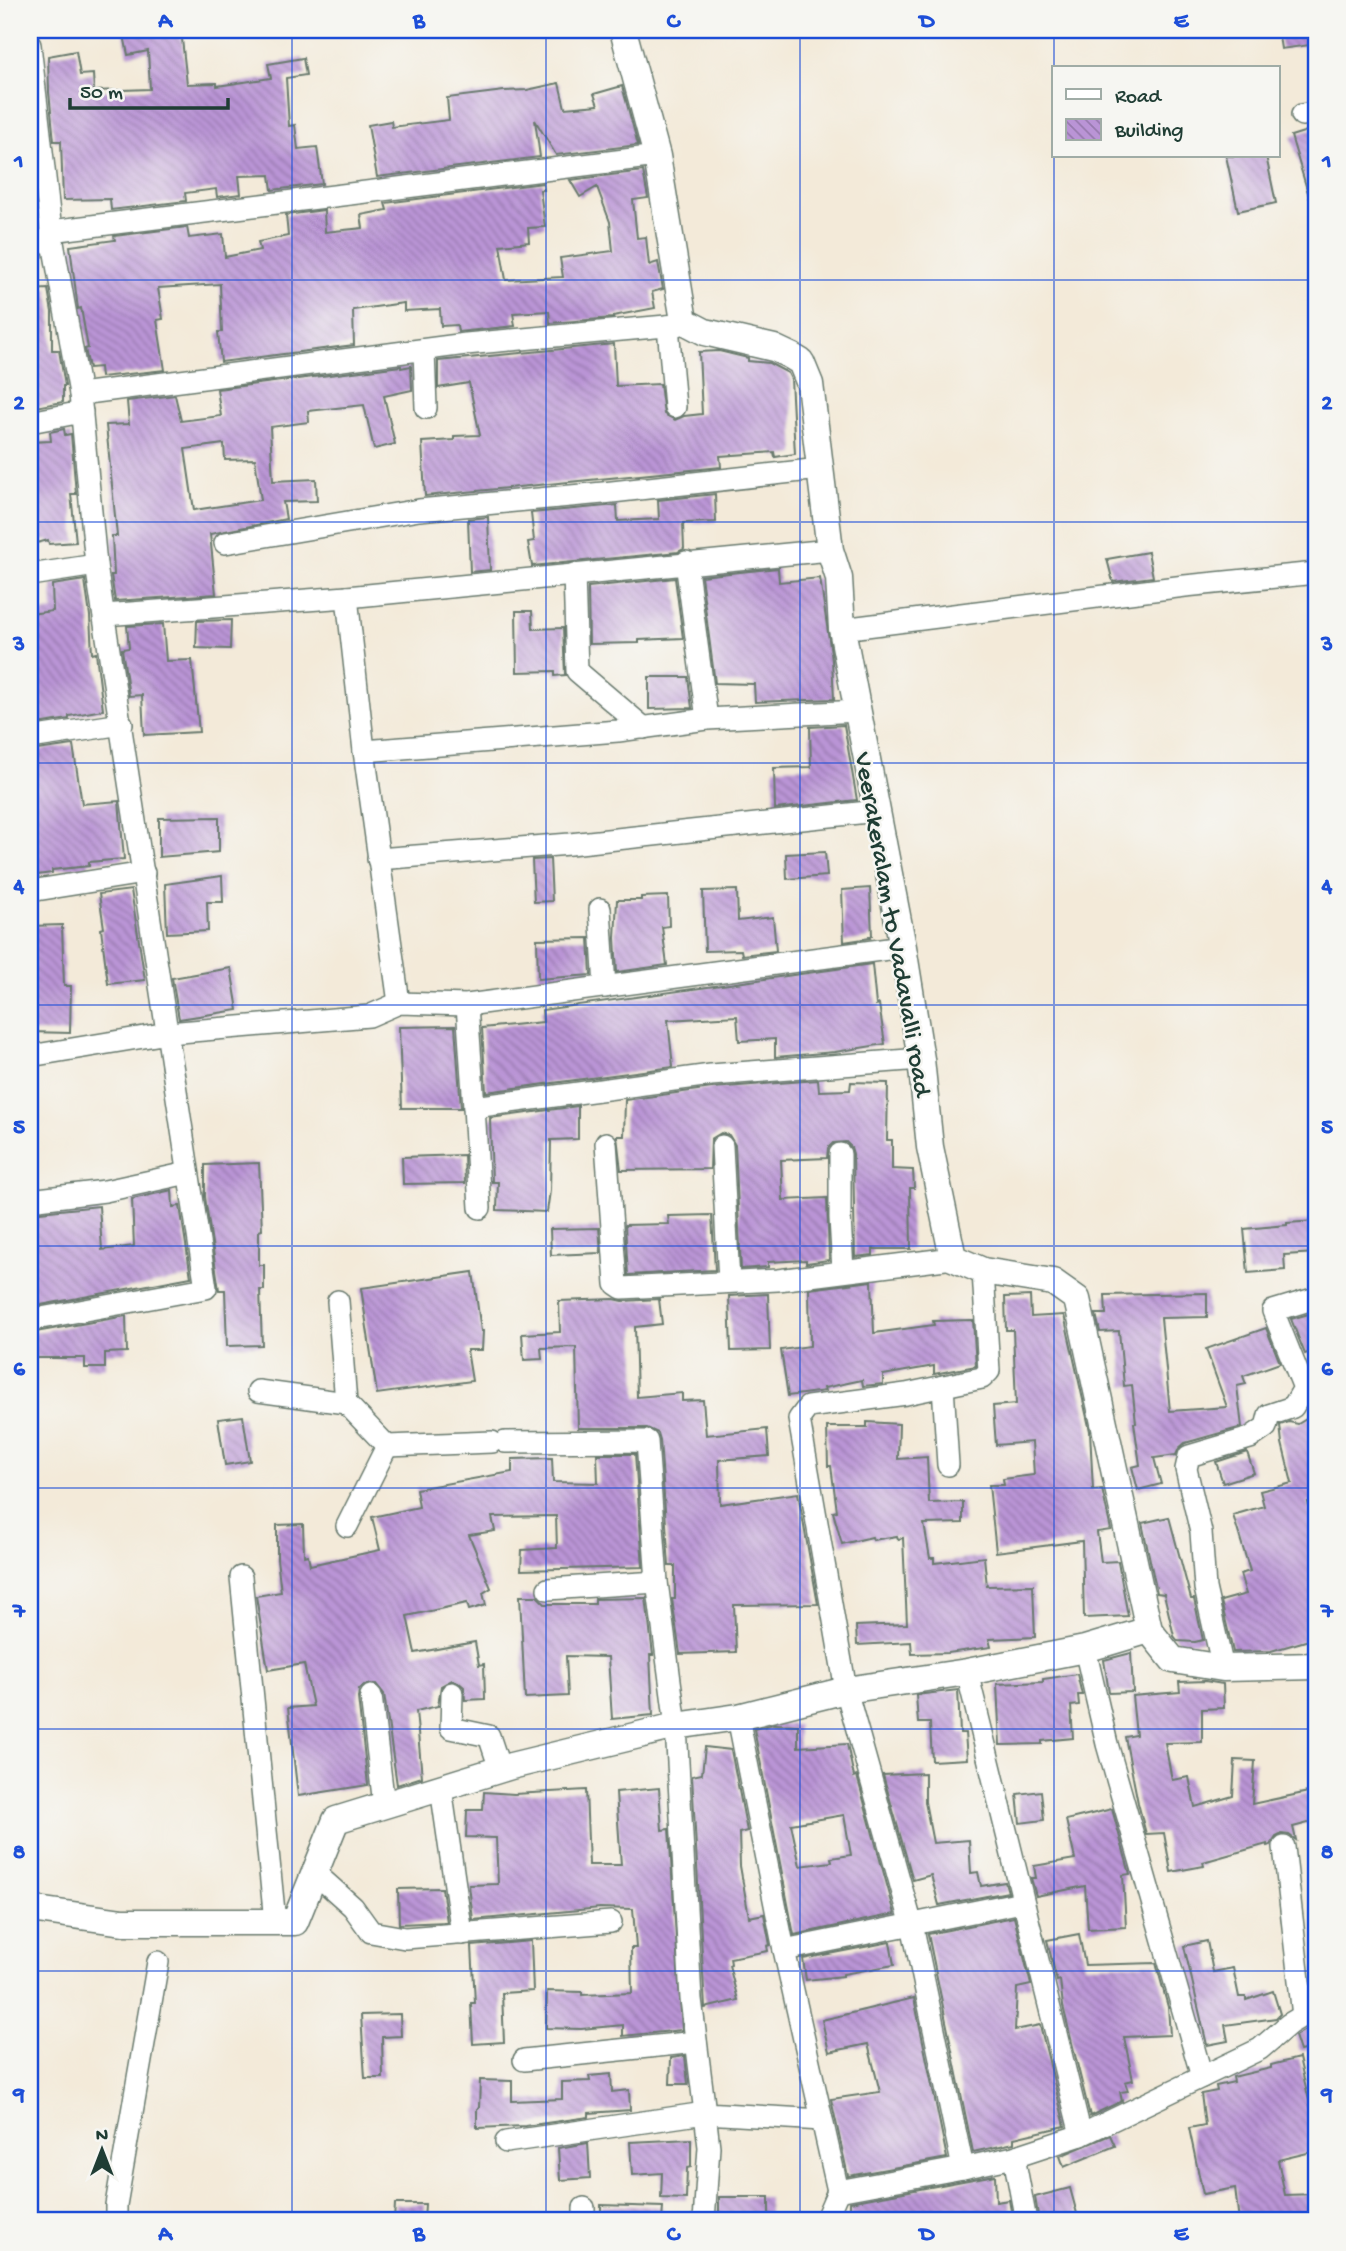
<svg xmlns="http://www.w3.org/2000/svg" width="1346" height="2251" font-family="'Gochi Hand',sans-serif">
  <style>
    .building { fill: url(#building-back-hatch); fill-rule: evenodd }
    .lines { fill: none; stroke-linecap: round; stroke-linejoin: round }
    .minor-casing { stroke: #697a6e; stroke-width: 24 }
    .tertiary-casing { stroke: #697a6e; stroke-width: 29 }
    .minor { stroke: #fff; stroke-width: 21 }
    .tertiary { stroke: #fff; stroke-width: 26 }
    .grid { fill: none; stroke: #1d4ed8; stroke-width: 2; stroke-opacity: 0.55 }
    .labels { text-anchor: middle; stroke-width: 5; stroke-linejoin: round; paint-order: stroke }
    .street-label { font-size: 26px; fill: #1f3d34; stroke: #f6f6f2 }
    .neatline { fill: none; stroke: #1d4ed8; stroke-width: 2.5 }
    .grid-label { font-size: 23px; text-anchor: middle; font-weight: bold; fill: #1d4ed8 }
  </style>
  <defs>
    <pattern id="building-back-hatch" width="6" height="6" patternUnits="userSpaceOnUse" patternTransform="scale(1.75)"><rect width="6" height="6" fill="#ba94d6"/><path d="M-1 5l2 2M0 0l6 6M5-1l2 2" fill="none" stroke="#977aae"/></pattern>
  </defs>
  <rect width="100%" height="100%" fill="#f6f6f2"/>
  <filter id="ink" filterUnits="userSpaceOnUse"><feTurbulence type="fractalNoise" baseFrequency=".0143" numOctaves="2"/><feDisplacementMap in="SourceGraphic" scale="14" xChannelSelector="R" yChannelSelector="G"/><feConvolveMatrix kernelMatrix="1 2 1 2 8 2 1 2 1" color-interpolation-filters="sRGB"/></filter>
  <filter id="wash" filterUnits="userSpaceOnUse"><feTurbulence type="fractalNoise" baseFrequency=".00686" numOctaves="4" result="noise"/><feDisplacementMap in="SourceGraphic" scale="28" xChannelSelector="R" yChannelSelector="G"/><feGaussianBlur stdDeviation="1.57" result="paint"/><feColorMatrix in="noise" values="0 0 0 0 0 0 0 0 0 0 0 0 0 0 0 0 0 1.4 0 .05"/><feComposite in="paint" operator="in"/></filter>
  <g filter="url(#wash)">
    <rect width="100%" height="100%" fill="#f3ead9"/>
    <g id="blocks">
      <g class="building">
        <path d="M123 30H181L187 84 217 83V86L271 78 268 64 303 58 306 75 286 78 289 126 295 125 298 149 317 147 322 184 272 190 270 175 239 176 241 194 217 197 216 189 185 193 186 201 111 210 110 199 63 200 61 141H54L49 92 48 56 76 51 80 75 93 74 94 91 150 89 148 51 128 55Z"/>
        <path d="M1278 30H1308L1310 45 1281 49Z"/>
        <path d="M559 83 565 108 598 105 594 94 622 86 638 145 556 155 535 120 540 157 377 177 368 125 391 121 392 127 449 120 447 98 504 91 527 90Z"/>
        <path d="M1316 128V206H1312L1291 136Z"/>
        <path d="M1226 156H1266L1276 203 1238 211Z"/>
        <path d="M643 171 648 198 633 200 637 238 646 237 649 265 658 262 663 289 652 292 655 308 613 316V318L550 323 549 311 513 313 515 326 458 332 457 325 441 326 440 309 404 311V303L353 310 354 345 221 362 218 332H222L220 284 158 288 163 319 157 320 165 370 101 377 100 367 89 368 85 349 88 348 81 308 78 309 70 246 115 240 114 236 187 227 189 238 223 234 225 257 260 250 258 242 288 236 286 215 324 210 325 232 363 228 361 215 387 210 385 203 543 183 544 190H540L545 227 528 228 529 242 500 245 506 280 563 277 560 258 613 251 610 222 597 187 580 197 570 180Z"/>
        <path d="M48 289 52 312V350H59L65 386H63V402L30 408V290Z"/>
        <path d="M614 344 616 386 660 384 664 414 675 420 684 416 702 414 699 352 719 351 748 358V361L769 363 788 373 791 379 795 454 775 457 774 452 720 456 721 467 425 496 422 442 454 440V436L480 435 469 383 438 388V361Z"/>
        <path d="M401 366V368L411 366 412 390 384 396 395 444 374 449 364 405 308 411 309 422 270 427 273 481 316 479 317 501 283 502 286 519 210 534 216 594 115 601 111 575H114L112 536H117L106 425 129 424 127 401 175 395 181 421 221 416 217 389ZM224 444 225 460 255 459 261 500 194 510 185 449Z"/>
        <path d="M64 429 65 435 71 434 76 494H71L76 542 49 544 48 540 30 545V442L51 441 50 432Z"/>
        <path d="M715 494 716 522 683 523 684 549 678 552 532 566 528 542 534 541 531 513 617 505 618 521 659 519 658 500Z"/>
        <path d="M488 517 490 570 470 572 468 519Z"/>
        <path d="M1148 552 1153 577 1113 582 1107 559Z"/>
        <path d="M778 568 779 582 820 578 832 660 834 699 755 702 754 684 715 683 701 576Z"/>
        <path d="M675 578 683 638 639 640V643L589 644 588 587Z"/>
        <path d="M85 580 90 616 92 654 96 653 103 710 69 716V719L30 725V614L53 611 52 585Z"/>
        <path d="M516 611H532L533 629 563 628 565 675 555 676V671L517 672Z"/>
        <path d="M231 620 230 649 196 648 197 621Z"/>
        <path d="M163 624 166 661 192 660 199 732 144 735 142 695 129 696 122 649 129 648 127 626Z"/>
        <path d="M649 677H688L692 708 649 709Z"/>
        <path d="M844 725 857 800 775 809 774 768 811 767 810 727Z"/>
        <path d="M73 745 82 804 119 801 124 859 89 862V866L52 870V873L30 876V751Z"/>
        <path d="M219 817V852L159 857V818Z"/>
        <path d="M825 852 827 876 787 879 786 854Z"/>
        <path d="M550 859 552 901 534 902 532 860Z"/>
        <path d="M222 876 223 902H207L208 931 167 933 165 884Z"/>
        <path d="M870 888 872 936H869L870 938 844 942 842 890Z"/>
        <path d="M131 890 145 980 108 984 101 929 104 928 99 894Z"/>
        <path d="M737 890 738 921 773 917 776 951 742 955 741 950 705 951 703 891Z"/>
        <path d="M668 896 669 926 662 927 667 965 617 972 615 938 617 900H641V897Z"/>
        <path d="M62 925 64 986H71L70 1033 30 1032V926Z"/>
        <path d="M589 938 591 975 538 979 537 939Z"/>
        <path d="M872 964 876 1005 879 1004 885 1044 835 1052 775 1057V1039L739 1041 737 1016 668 1020 673 1067 486 1092 482 1028 543 1022 542 1010Z"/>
        <path d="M231 968 238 1010 179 1019 172 978Z"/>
        <path d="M455 1026 461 1108H402L399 1027Z"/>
        <path d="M818 1080 819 1091 850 1090 851 1082 888 1083 887 1140H892V1169L913 1170 914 1188H910L911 1249H873V1255L855 1257 853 1154 851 1147 846 1142 833 1143 828 1148 827 1158 781 1160 783 1200 827 1198 829 1260 806 1263V1260L768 1262V1267L741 1269 735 1145 729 1135 721 1133 711 1139 710 1169 621 1170 617 1136H624L625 1100 712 1088Z"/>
        <path d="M578 1106V1139L551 1140 550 1191 547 1212 497 1210 498 1182H492L490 1118Z"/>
        <path d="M464 1155 465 1183 403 1184 402 1157Z"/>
        <path d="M259 1163 262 1230 259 1231V1265H264V1290H260L262 1345 227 1346 225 1290H219L205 1197V1165Z"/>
        <path d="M172 1190 173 1207 180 1206 191 1277 30 1307V1213L99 1206 102 1250 134 1246 132 1199Z"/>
        <path d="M712 1215 715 1270 628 1275 625 1225 669 1224 668 1216Z"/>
        <path d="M1316 1221V1253L1284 1255 1285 1270 1248 1273 1244 1229 1287 1225V1223Z"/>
        <path d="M599 1228 601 1253 551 1255 550 1229Z"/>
        <path d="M473 1272 481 1331H483L482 1350H467L472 1381 377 1394 361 1288Z"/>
        <path d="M872 1281 874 1333 934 1325 933 1321 973 1320 976 1366 934 1374V1366L883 1375V1384L863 1386 862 1380 824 1388 825 1391 788 1396 781 1350 810 1346 809 1289Z"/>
        <path d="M1207 1293V1317L1161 1318 1170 1411 1227 1407 1206 1349 1266 1328 1280 1363 1243 1376 1246 1384 1237 1386 1242 1427 1185 1443 1179 1448 1176 1455 1154 1458 1161 1484 1138 1490 1132 1467 1140 1465 1134 1423H1136L1132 1385 1124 1386 1119 1331 1100 1332 1096 1314H1106L1105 1295Z"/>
        <path d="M768 1294 770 1350 731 1351 729 1296Z"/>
        <path d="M1030 1296 1031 1317 1064 1315 1090 1431 1093 1490 1102 1489 1111 1530 1097 1532 1101 1562 1118 1561 1128 1616 1084 1618 1082 1541 996 1552 989 1485H1004L1003 1479 1034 1475 1032 1442 996 1445 993 1406 1016 1404 1013 1330H1006L1005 1297Z"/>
        <path d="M614 1299 623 1301 659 1299 662 1324 635 1327 637 1397 682 1393V1401L703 1400 706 1435 767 1429 769 1456 719 1460 720 1504 798 1493 818 1604 734 1605 736 1652 680 1654 672 1599H675V1566H669L660 1440 658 1433 647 1428H578L576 1347 541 1348 542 1359 524 1360 522 1334 560 1332 559 1301Z"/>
        <path d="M1316 1312V1350L1305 1354 1291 1319Z"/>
        <path d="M126 1316 127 1352 105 1353V1368H85V1358H30V1333Z"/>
        <path d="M1316 1413V1500L1308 1502 1316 1535V1638L1271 1651 1233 1652 1221 1601 1246 1594 1240 1574 1250 1571 1233 1515 1264 1506 1260 1491 1292 1483 1282 1443 1280 1425 1289 1422 1298 1424Z"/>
        <path d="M243 1416 250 1461 225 1465 218 1419Z"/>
        <path d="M867 1422 899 1424 898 1459 927 1457 929 1503 963 1502V1523L924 1524 930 1558H934V1563L984 1557 987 1586 1033 1585 1035 1637 989 1639 991 1647 948 1653 912 1654 911 1642 857 1645 856 1626 907 1624 903 1538 898 1539 897 1536 873 1540 872 1537 842 1544 833 1512 837 1511 831 1466H828L827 1427H867Z"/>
        <path d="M1247 1452 1254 1473 1223 1483 1216 1462Z"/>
        <path d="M597 1454H635L643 1567 521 1570 522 1550 557 1548 556 1516 492 1517 495 1531 469 1535 491 1588 483 1593 486 1605 469 1610 467 1603 407 1616 415 1653 475 1642 479 1665 484 1664 485 1699 465 1700 464 1687 458 1682 452 1680 441 1686 438 1706 416 1711 422 1777 397 1785 384 1694 376 1684 364 1685 359 1690 358 1698 368 1785 298 1796 288 1708 313 1706 304 1664 268 1670 256 1596 281 1592 277 1559V1525L303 1524 304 1556 308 1555 310 1565 380 1550 372 1517 419 1507 416 1489 512 1472V1459L552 1458 553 1482 598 1483Z"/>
        <path d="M1169 1517 1191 1599H1194L1203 1640 1195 1642 1178 1641 1174 1636 1164 1594 1157 1593 1142 1523Z"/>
        <path d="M520 1596H537L545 1604H595V1599L646 1598 653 1655H650L653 1715 612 1719 608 1657 566 1656 568 1696 525 1698Z"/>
        <path d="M1131 1653 1133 1692 1109 1693 1104 1660Z"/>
        <path d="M1077 1674 1082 1695H1078L1079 1705 1071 1706 1073 1738 1042 1741V1744L1000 1745 997 1684 1043 1682V1679Z"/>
        <path d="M1205 1681 1223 1684 1224 1708 1202 1709V1742L1165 1743 1172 1780 1189 1777 1195 1807 1233 1796 1235 1760 1255 1761 1252 1804 1313 1791 1314 1794 1316 1793V1821L1293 1827 1296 1840 1289 1835 1282 1834 1276 1837 1271 1845 1267 1846V1844L1203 1862 1204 1866 1171 1872 1164 1833 1146 1834 1138 1803 1125 1737 1136 1735 1132 1696 1180 1692 1179 1682Z"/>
        <path d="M958 1690 960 1733H965L967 1759 932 1761 930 1723H918L916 1695Z"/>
        <path d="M774 1724 798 1725V1747L847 1744 854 1777 857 1776 895 1914 794 1935 754 1729ZM844 1815 851 1855 831 1858 832 1862 800 1866 791 1824Z"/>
        <path d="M705 1747 731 1750 747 1831 739 1833 740 1866 749 1917 764 1914 770 1945 767 1946 768 1951 730 1958 731 1964 729 1965 738 2000 705 2008 692 1776 702 1774Z"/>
        <path d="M925 1773V1802L933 1843 969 1840 971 1873 978 1872 981 1886 1005 1882 1008 1892 939 1905 931 1875 913 1880 883 1775Z"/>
        <path d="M659 1788 662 1830 669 1829 682 2030 623 2036V2025L581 2029 546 2028 547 1991 582 1992V1995L632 1993 631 1948H636L633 1909 600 1908 473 1920 469 1885 498 1884 496 1838 466 1837 467 1810H483L484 1792 514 1794 586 1790 589 1865H621L616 1792Z"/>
        <path d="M1041 1791 1044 1820 1020 1823 1017 1794Z"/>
        <path d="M1112 1809 1130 1874 1123 1875 1126 1927 1088 1929 1085 1886 1036 1896 1031 1878H1036L1034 1866 1075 1859 1066 1820Z"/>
        <path d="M442 1888 447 1922 399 1924 398 1889Z"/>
        <path d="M1014 1917 1031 1985 1017 1988 1015 2030 1040 2025 1065 2126 1014 2138V2143L973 2152 928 1934Z"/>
        <path d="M1079 1934 1085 1965 1156 1963 1168 2007 1170 2035 1124 2037 1133 2080 1125 2082 1128 2091 1120 2092 1122 2101 1090 2116 1063 2006 1060 1980 1057 1981 1047 1940Z"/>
        <path d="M531 1941 533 1991 502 1993 504 2042 473 2044 471 2003H475L472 1946Z"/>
        <path d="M1207 1941 1213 1972 1233 1968 1239 1997H1246V2000L1273 1991 1280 2014 1276 2018 1225 2025 1228 2041 1207 2045 1184 1946Z"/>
        <path d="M890 1942 894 1965 843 1974V1976L806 1980 803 1959Z"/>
        <path d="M914 1998 947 2158 848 2176 831 2099 880 2092 868 2044 829 2052 822 2020Z"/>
        <path d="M400 2014 401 2036 382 2037 383 2078H365L361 2015Z"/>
        <path d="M1316 2024V2047L1300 2051 1295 2036Z"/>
        <path d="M685 2056 688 2084H670L671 2058Z"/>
        <path d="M1299 2058 1316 2130V2151L1278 2160 1285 2195 1316 2194V2221H1239L1235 2188 1203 2194 1189 2128 1205 2125 1201 2094 1217 2091 1216 2086 1234 2082 1233 2077 1271 2068V2065Z"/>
        <path d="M611 2074 612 2092 629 2090 630 2110 589 2113V2117L525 2126 477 2128V2109L479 2108 480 2080 512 2081V2101L562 2099V2082L590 2081 589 2076Z"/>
        <path d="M1110 2135 1115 2146 1064 2167 1060 2156Z"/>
        <path d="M691 2139V2167L687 2168 686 2199 661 2198 662 2173 632 2175 630 2142Z"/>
        <path d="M588 2143 590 2178 560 2180 558 2148Z"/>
        <path d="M995 2175 996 2202 1009 2200 1013 2221H850V2202Z"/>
        <path d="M1070 2188 1079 2221H1039L1035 2197Z"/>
        <path d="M719 2197H769V2221H722V2215H719Z"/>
        <path d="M395 2204H425L424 2221H394Z"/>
        <path d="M601 2205 663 2207 662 2221H601Z"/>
      </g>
    </g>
  </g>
  <g filter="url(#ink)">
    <use href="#blocks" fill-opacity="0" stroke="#697a6e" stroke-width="2"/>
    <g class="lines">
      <g class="minor-casing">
        <g id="minor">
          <path d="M30 45 51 231"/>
          <path d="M1302 115 1316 113"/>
          <path d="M30 243 53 241"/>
          <path d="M668 326 675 407"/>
          <path d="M424 350 426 408"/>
          <path d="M80 394 466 344 677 325 684 321"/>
          <path d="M30 422 82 412"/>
          <path d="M225 543 419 510 603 493 820 469"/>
          <path d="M686 562 707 719"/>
          <path d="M574 574 577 671 644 728"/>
          <path d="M30 575 96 565"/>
          <path d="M347 597 364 751 399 1003"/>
          <path d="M104 615 347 597 830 550"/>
          <path d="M842 629 1185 586 1316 573"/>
          <path d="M30 738 122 724"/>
          <path d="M364 751 618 731 707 719 858 711"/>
          <path d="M378 859 570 844 877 811"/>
          <path d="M30 891 144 873"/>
          <path d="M600 909 605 987"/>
          <path d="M467 1005 474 1107"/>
          <path d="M30 1056 168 1033 369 1016 399 1003 467 1005 903 947"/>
          <path d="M606 1143 616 1284 622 1288 778 1280 953 1258"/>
          <path d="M722 1146 729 1282"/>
          <path d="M840 1154V1218L843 1271"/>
          <path d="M30 1200 105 1191 188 1173"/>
          <path d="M480 1208 474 1107 711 1075 921 1059"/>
          <path d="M983 1271 989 1371 982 1378 906 1394 808 1407 799 1419 846 1690 913 1929 963 2168 1014 2157 1081 2135 1260 2049 1289 2024 1316 2008"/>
          <path d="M338 1301 346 1403 387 1446 492 1442"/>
          <path d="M30 1320 206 1288 96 565 80 394 51 231 657 156"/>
          <path d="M943 1386 948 1465"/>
          <path d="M258 1391 346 1403"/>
          <path d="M505 1442 647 1441 657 1582 676 1726 691 1999 705 2113 822 2120"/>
          <path d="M347 1526 387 1446"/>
          <path d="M241 1577 275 1922"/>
          <path d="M548 1589 657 1582"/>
          <path d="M1085 1649 1107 1744 1202 2077"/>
          <path d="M1223 1668 1205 1588 1201 1532 1186 1469 1189 1456 1250 1438 1266 1427 1269 1415 1293 1407 1304 1388 1273 1311 1316 1298"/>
          <path d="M967 1672 1081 2135"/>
          <path d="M452 1693 451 1728 489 1736 500 1769"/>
          <path d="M371 1696 384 1805"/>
          <path d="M738 1717 784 1950 838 2191"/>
          <path d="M441 1788 462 1934"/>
          <path d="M1284 1847 1303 2016"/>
          <path d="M315 1873 353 1907 371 1932 405 1938 611 1922"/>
          <path d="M784 1950 1022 1902"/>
          <path d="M524 2060 696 2042"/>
          <path d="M506 2142 705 2113 709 2147 704 2221"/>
          <path d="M1014 2157 1026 2221"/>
          <path d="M584 2208V2221"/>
          <path d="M116 2221V2205L158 1962"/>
          <path d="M825 2221 838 2191 963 2168"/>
        </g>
      </g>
      <g class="tertiary-casing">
        <g id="tertiary">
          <path d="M623 30 657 156 684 321 705 332 774 348 791 356 801 362 810 384 830 550 839 578 842 629 903 947 921 1059 930 1147 953 1258 983 1271 1053 1282 1077 1299 1149 1630 1173 1660 1223 1668 1316 1666"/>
          <path d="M30 1909 123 1922H295L336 1820 511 1766 676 1726 738 1717 846 1690 967 1672 1085 1649 1149 1630"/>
        </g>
      </g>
      <use href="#minor" class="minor"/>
      <use href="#tertiary" class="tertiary"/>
    </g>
  </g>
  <path class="grid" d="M292 30V2221M546 30V2221M800 30V2221M1054 30V2221M30 280H1316M30 522H1316M30 763H1316M30 1005H1316M30 1246H1316M30 1488H1316M30 1729H1316M30 1971H1316"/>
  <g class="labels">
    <g class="street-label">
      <text transform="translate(895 924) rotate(80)" y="9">Veerakeralam to Vadavalli road</text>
    </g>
  </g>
  <rect width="1346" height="2251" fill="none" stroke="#f6f6f2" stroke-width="77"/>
  <rect x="1052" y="66" width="228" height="91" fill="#f6f6f2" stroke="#a0aca6" stroke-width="2"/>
  <rect x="1066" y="89" width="35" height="10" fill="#ffffff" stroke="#a0aca6" stroke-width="2"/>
  <text x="1115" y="102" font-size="21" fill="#1f3d34">Road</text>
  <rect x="1066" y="119" width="35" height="21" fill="url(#building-back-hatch)" stroke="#a0aca6" stroke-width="2"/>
  <text x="1115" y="136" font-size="21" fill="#1f3d34">Building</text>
  <g transform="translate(102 2150)" stroke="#f6f6f2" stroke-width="5" paint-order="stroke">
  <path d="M0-5L12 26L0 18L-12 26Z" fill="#1f3d34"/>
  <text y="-10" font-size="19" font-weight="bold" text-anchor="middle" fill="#1f3d34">N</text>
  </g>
  <path d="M70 98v10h158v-10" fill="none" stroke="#1f3d34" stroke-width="3.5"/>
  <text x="80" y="98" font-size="21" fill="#1f3d34" stroke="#f6f6f2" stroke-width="5" paint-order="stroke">50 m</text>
  <rect x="38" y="38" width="1270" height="2174" class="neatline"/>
  <g class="grid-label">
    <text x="165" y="27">A</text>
    <text x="419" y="27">B</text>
    <text x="673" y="27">C</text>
    <text x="927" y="27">D</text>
    <text x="1181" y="27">E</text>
    <text x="19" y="167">1</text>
    <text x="1327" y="167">1</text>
    <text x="19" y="409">2</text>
    <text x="1327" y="409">2</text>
    <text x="19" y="650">3</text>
    <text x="1327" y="650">3</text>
    <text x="19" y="892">4</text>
    <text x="1327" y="892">4</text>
    <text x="19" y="1133">5</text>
    <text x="1327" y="1133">5</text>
    <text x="19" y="1375">6</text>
    <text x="1327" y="1375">6</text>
    <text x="19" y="1617">7</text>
    <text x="1327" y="1617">7</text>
    <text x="19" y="1858">8</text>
    <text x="1327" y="1858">8</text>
    <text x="19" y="2100">9</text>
    <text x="1327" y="2100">9</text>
    <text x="165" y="2240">A</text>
    <text x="419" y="2240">B</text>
    <text x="673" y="2240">C</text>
    <text x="927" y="2240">D</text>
    <text x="1181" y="2240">E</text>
  </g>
</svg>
